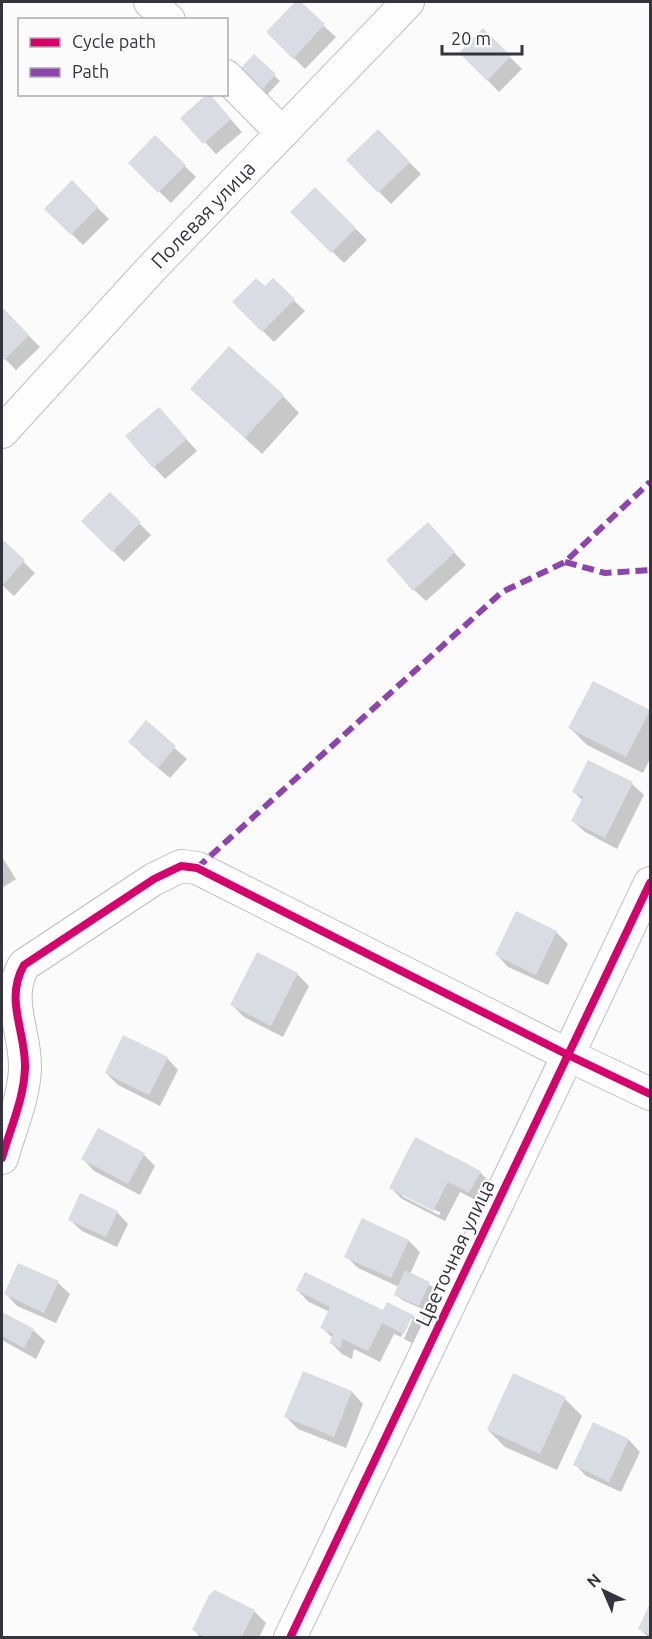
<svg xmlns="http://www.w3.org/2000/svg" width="652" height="1639" font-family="Ubuntu,sans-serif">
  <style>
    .shadow { fill: #0003; fill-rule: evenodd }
    .building { fill: #d9dde3 }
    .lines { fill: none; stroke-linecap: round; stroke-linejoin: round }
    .minor-casing { stroke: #bfbec3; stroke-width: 34 }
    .minor { stroke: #fefefe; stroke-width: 32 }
    .quiet { stroke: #8e44ad; stroke-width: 6; stroke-dasharray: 12 6; stroke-linecap: butt }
    .cycleway-casing { stroke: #fbfbfb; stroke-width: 11 }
    .cycleway { stroke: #d6006c; stroke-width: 8 }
    .labels { text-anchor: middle; stroke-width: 4.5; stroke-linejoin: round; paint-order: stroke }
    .street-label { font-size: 20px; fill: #35333d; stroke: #fbfbfb }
  </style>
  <rect width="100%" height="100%" fill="#fbfbfb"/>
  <g class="shadow">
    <path d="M297 2 336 37 305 69 268 32Z"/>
    <path d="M483 31 522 69 499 92 461 53Z"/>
    <path d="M254 56 280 81 265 97 239 72Z"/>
    <path d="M220 107 242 132 216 154 182 118Z"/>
    <path d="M378 131 421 174 391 204 348 160Z"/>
    <path d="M155 137 196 177 171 203 130 163Z"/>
    <path d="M72 183 109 219 83 245 46 209Z"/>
    <path d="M315 189 367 240 344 263 292 212Z"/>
    <path d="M273 280 305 311 274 342 234 302 265 288Z"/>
    <path d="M2 309 40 347 16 370 2 356Z"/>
    <path d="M192 389 283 396 299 413 262 454Z"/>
    <path d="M159 409 197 451 165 479 154 467Z"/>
    <path d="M110 494 151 535 124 562 83 521Z"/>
    <path d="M439 536 466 565 426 601 414 590Z"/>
    <path d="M2 541 35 573 14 596 2 585Z"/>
    <path d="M593 683 650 713V759L643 773 587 745 570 728Z"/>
    <path d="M146 723 187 759 170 778 141 754Z"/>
    <path d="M589 762 632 784 644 795 617 849 585 832 573 821 583 801 574 792Z"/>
    <path d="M2 857 16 879 2 888Z"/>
    <path d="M556 932 568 944 548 985 508 967 497 955Z"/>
    <path d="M297 974 309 986 283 1037 244 1017 232 1005Z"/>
    <path d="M167 1058 178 1070 160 1106 118 1085 106 1073Z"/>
    <path d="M144 1155 155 1166 140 1195 94 1171 83 1159Z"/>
    <path d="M480 1172 491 1184 481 1203 460 1192 445 1221 402 1199 390 1187ZM402 1193 441 1213 439 1215 402 1196Z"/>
    <path d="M117 1212 128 1224 117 1247 82 1231 70 1220Z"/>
    <path d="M409 1241 420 1252 410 1274 435 1288 425 1310 402 1300 396 1294 399 1287 358 1268 346 1256Z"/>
    <path d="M58 1283 70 1294 56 1323 17 1306 6 1294Z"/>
    <path d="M297 1290 384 1312 413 1316 424 1327 416 1345 404 1339 413 1318H410L401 1337 394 1334 380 1362 354 1349 352 1359 342 1354 330 1342 333 1338 322 1328 330 1312 309 1302Z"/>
    <path d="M2 1313 33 1330 45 1341 36 1359 2 1340Z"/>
    <path d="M352 1392 363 1404 346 1448 298 1429 286 1417Z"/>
    <path d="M565 1399 582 1416 557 1470 505 1447 488 1430Z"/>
    <path d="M629 1440 640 1452 621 1492 586 1476 575 1464Z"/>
    <path d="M650 1607V1638H649L640 1629Z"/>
    <path d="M254 1611 266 1623 259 1638H201L194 1630Z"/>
  </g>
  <g class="building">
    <path d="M295 2H301L325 24 293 59 266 32Z"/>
    <path d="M483 28 511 56 487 81 459 53Z"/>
    <path d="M254 54 276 74 259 93 237 72Z"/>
    <path d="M207 94H210L231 119 203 144 180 118Z"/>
    <path d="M378 129 410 162 378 193 346 160Z"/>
    <path d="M155 135 186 165 158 193 128 163Z"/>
    <path d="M72 180 98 207 71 235 44 209Z"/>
    <path d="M315 187 356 228 331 253 290 212Z"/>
    <path d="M256 278 265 286 273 278 295 299 262 332 232 302Z"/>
    <path d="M2 307 29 335 4 360 2 358Z"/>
    <path d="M229 346 284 395 245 438 190 389Z"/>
    <path d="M159 407 187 439 153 468 125 436Z"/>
    <path d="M110 492 141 522 112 552 81 521Z"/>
    <path d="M428 522 455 552 413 591 386 560Z"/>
    <path d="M2 539 25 560 2 586Z"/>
    <path d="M593 681 650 710 626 757 568 728Z"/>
    <path d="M146 720 176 746 158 768 128 742Z"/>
    <path d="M588 760 633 782 605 838 571 821 583 797 572 792Z"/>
    <path d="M516 911 557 931 536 975 495 955Z"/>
    <path d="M257 952 298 973 271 1026 230 1005Z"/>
    <path d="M123 1035 168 1057 149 1095 105 1073Z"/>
    <path d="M98 1128 145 1153 128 1184 81 1159Z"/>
    <path d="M415 1137 481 1171 469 1193 448 1182 433 1211 389 1188Z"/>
    <path d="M80 1193 118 1211 106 1237 68 1220Z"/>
    <path d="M362 1218 409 1240 391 1278 344 1257Z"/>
    <path d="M18 1263 59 1281 44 1313 4 1294Z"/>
    <path d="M405 1270 430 1282 419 1306 394 1295Z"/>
    <path d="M305 1272 383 1310 387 1302 413 1315 404 1334 382 1323 368 1351 342 1339 341 1348 329 1343 333 1334 320 1328 330 1307 296 1290Z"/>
    <path d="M2 1312 34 1329 24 1348 2 1336Z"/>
    <path d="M303 1371 352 1391 334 1437 284 1417Z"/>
    <path d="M513 1373 566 1397 540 1454 487 1430Z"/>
    <path d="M593 1422 629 1439 609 1482 573 1465Z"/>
    <path d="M215 1590 255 1610 241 1638H207L192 1630 209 1595Z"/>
    <path d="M650 1603V1635L638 1629Z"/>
  </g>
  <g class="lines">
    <g class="minor-casing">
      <g id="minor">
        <path d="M150 2 169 20"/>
        <path d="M226 76 282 133"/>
        <path id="s1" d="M2 432 151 269 408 2"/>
        <path d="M2 1158C10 1129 24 1099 25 1068 26 1031 4 1000 24 965L154 879 181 866 197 868 568 1055 650 1094"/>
        <path d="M290 1638 650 883"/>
      </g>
    </g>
    <use href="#minor" class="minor"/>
    <g class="quiet">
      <path d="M565 562 605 573 650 570"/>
      <path d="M197 868 502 592 565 562 650 482"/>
    </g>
    <g class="cycleway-casing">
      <g id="cycleway">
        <path d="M2 1158C10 1129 24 1099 25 1068 26 1031 4 1000 24 965L154 879 181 866 197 868 568 1055 650 1094"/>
        <path d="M290 1638 650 883"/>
      </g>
    </g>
    <use href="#cycleway" class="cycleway"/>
  </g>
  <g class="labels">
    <g class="street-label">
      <text dy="7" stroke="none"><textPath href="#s1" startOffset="296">Полевая улица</textPath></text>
      <text transform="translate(455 1253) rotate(-65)" y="7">Цветочная улица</text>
    </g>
  </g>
  <rect width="652" height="1639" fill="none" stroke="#35333d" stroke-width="6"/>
  <rect x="18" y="18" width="210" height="78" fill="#fbfbfb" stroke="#acabaf" stroke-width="1.5"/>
  <rect x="30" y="38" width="30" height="9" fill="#d6006c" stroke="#acabaf" stroke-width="1.5"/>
  <text x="72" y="48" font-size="18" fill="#35333d">Cycle path</text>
  <rect x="30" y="68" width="30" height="9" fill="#8e44ad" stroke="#acabaf" stroke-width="1.5"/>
  <text x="72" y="78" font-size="18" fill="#35333d">Path</text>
  <g transform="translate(604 1591) rotate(316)" stroke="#fbfbfb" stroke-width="4.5" paint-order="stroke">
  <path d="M0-4.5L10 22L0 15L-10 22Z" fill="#35333d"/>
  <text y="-9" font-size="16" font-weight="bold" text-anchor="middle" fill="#35333d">N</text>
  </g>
  <path d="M442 45v9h80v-9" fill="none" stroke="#35333d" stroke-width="3"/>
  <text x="451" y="45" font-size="18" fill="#35333d" stroke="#fbfbfb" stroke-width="4.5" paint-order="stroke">20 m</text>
</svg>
